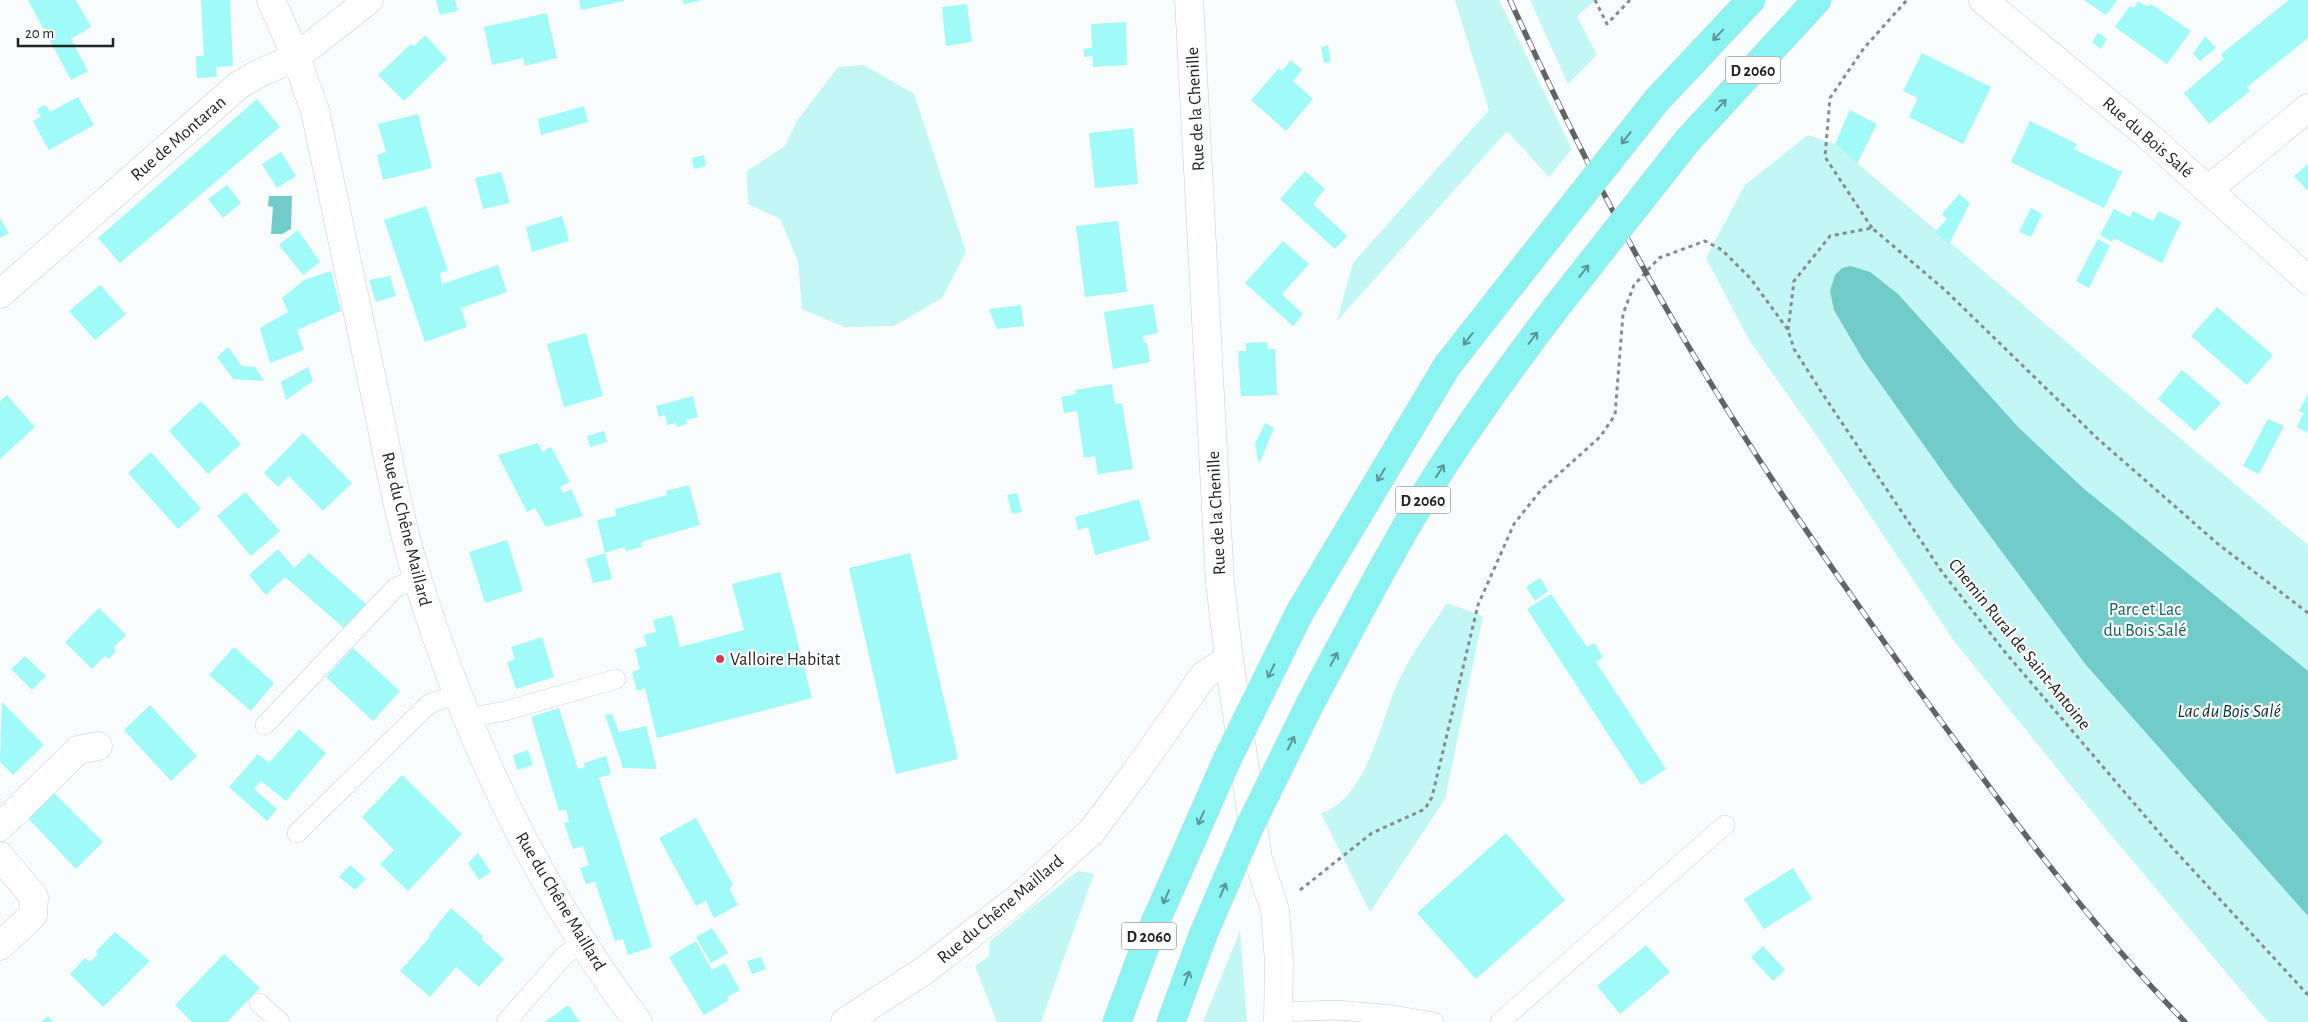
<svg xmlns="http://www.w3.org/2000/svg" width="2308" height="1022" font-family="'Alegreya Sans',sans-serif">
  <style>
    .green { fill: #c2f7f5 }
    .water { fill: #71cbc9 }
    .building { fill: #a0faf7 }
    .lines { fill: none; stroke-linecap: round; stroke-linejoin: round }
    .lane-casing { stroke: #c9cdcd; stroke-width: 20 }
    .street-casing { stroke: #c9cdcd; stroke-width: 29 }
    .secondary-casing { stroke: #c9cdcd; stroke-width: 29 }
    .primary-casing { stroke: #d7d8d8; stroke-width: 29 }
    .path { stroke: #898c8c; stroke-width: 3; stroke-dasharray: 4 4; stroke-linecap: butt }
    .lane { stroke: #fff; stroke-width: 19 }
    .street { stroke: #fff; stroke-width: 28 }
    .secondary { stroke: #fff; stroke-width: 28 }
    .primary { stroke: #89f4f2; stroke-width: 28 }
    .rail-casing { stroke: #626464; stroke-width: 5.5 }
    .rail { stroke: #fff; stroke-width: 4; stroke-dasharray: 11; stroke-linecap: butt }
    .primary-bridge-casing { stroke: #d7d8d8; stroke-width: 29; stroke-linecap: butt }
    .primary-bridge { stroke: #89f4f2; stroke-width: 28 }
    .oneway { stroke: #5b9695 }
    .poi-dot { fill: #cd3d5a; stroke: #fff; stroke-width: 2 }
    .labels { text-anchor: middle; stroke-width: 4.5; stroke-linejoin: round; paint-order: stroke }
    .shield { fill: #fff; stroke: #646666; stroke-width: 1 }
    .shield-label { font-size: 16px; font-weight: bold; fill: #222424 }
    .street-label { font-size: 18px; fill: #222424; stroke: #fff }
    .park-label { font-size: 18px; fill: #166160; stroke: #fff }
    .poi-label { font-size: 18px; fill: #222424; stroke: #fff; text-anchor: start }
    .water-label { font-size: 19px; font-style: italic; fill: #063433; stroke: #fff }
  </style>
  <rect width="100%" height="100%" fill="#f8fcfc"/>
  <g class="green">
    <path d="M1455 0H1499L1572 149 1549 177 1507 131 1337 321 1353 263 1489 110Z"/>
    <path d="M1530 0H1596L1577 16 1597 55 1568 84Z"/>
    <path d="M864 65 914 94 966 252 942 298 894 326 844 327 802 309 798 261 780 219 748 204 747 171 785 146 797 121 838 67Z"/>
    <path d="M1808 135 1835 144 2138 403 2308 545V1022H2269L2261 1014 2106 829 1954 641 1821 442 1749 340 1706 258 1745 185Z"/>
    <path d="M1447 603 1483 616 1445 799 1370 912 1321 813C1366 801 1381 720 1398 682 1411 654 1431 628 1447 603Z"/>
    <path d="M1078 871 1094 874 1041 1022H997L975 966 989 956 990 941Z"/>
    <path d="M1240 931 1247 1022H1203Z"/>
  </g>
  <g class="water">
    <path d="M269 196H292L291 229 282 234H271L273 207 268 206Z"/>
    <path d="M1850 266 1870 272 1898 294 2019 428 2083 488 2308 671V916L2086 665 1950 482 1862 358 1834 310 1830 291 1835 275 1842 268Z"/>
  </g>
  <g class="building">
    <path d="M28 0H76L91 27 71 39 88 71 71 80Z"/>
    <path d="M201 0H230L233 66 216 67 217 77 197 78 196 56H204Z"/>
    <path d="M436 0H455L458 11 440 15Z"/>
    <path d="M579 0H624V1L581 10Z"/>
    <path d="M683 0H700V1L684 4Z"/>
    <path d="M2084 0H2117L2106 15Z"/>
    <path d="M2289 0H2308V38L2247 87 2250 91 2209 124 2184 93 2224 59 2221 54Z"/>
    <path d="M2138 1 2148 7 2151 4 2191 31 2167 64 2115 27 2130 6 2134 8Z"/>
    <path d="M967 4 972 42 946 46 942 7Z"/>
    <path d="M547 13 557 58 525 66 523 58 492 65 484 27Z"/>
    <path d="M1126 22 1127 65 1093 67V56L1084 57V49L1092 48 1091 24Z"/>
    <path d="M2098 33 2107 39 2101 49 2092 42Z"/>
    <path d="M425 35 447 59 404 101 378 75 411 44 414 46Z"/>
    <path d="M2205 36 2216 48 2200 61 2193 54Z"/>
    <path d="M1328 45 1331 62 1324 63 1321 47Z"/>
    <path d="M1922 53 1991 87 1963 144 1909 117 1918 98 1903 91Z"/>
    <path d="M1291 60 1302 70 1293 81 1313 99 1286 131 1251 100 1279 68 1282 71Z"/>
    <path d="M78 97 94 125 49 150 33 121 41 117 37 109 46 105 50 112Z"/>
    <path d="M257 99 280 127 120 263 98 238Z"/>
    <path d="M584 106 588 122 541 135 538 119Z"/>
    <path d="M1850 110 1877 124 1857 163 1835 144Z"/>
    <path d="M418 114 432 168 383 180 377 155 386 152 378 124Z"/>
    <path d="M2030 121 2077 144 2074 149 2122 172 2104 208 2011 162Z"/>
    <path d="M1133 128 1138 184 1095 188 1089 133Z"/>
    <path d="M281 152 296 176 277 188 262 164Z"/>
    <path d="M704 155 706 166 694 169 692 158Z"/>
    <path d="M2308 164V191L2294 176Z"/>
    <path d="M1305 171 1325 189 1313 204 1347 236 1335 249 1280 199Z"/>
    <path d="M501 172 510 203 483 209 475 178Z"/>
    <path d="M227 185 241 203 223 218 208 199Z"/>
    <path d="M1959 194 1970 203 1949 244 1935 232 1947 219 1942 214Z"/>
    <path d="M426 206 448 271 440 273 442 284 498 265 507 292 461 308 467 327 425 342 384 220Z"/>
    <path d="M2031 208 2042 214 2031 237 2019 232Z"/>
    <path d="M2114 209 2130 217 2133 211 2153 221 2159 211 2181 222 2162 263 2114 238 2112 242 2100 235Z"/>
    <path d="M562 216 569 241 532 252 526 227Z"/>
    <path d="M0 218 9 233 0 238Z"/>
    <path d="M1118 221 1127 292 1085 297 1076 226Z"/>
    <path d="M298 230 320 262 303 275 279 245Z"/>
    <path d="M2098 239 2110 246 2089 288 2076 281Z"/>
    <path d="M1283 241 1309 264 1282 294 1303 314 1293 326 1245 283Z"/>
    <path d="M331 271 341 311 297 330 304 350 270 363 260 328 288 312 282 298 304 280Z"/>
    <path d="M390 276 396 296 376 302 369 280Z"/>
    <path d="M100 285 126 314 95 340 69 311Z"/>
    <path d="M1153 304 1158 333 1143 336 1144 343H1147L1150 362 1113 369 1104 312Z"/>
    <path d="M1021 305 1024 326 997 329 989 309Z"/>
    <path d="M2217 307 2273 355 2247 385 2191 336Z"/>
    <path d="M586 333 603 396 564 407 547 344Z"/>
    <path d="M1267 342 1268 349H1275L1277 395 1241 396 1238 351H1246V343Z"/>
    <path d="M228 347 242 366 255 367 264 381 233 379 217 357Z"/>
    <path d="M308 367 313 381 286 400 281 382Z"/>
    <path d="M2182 370 2221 403 2195 431 2158 399Z"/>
    <path d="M1112 384 1115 404 1122 403 1133 469 1098 474 1095 456 1084 458 1077 411 1064 413 1061 397 1076 394 1075 390Z"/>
    <path d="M2308 394V433L2297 427 2304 413 2299 411Z"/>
    <path d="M7 395 35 427 0 459V401Z"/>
    <path d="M693 396 698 417 686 420 687 424 677 427 676 423 667 425 665 415 659 417 656 406Z"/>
    <path d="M201 401 241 444 208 474 169 431Z"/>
    <path d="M2268 419 2284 426 2259 474 2243 466Z"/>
    <path d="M1265 423 1274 428 1259 464 1255 444Z"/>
    <path d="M604 431 607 442 590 447 587 436Z"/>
    <path d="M303 433 352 483 323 511 289 476 278 487 264 473Z"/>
    <path d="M538 443 542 452 551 447 570 482 560 487 563 493 571 489 583 516 546 527 535 508 527 512 498 455Z"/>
    <path d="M151 452 201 509 178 529 128 473Z"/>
    <path d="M689 485 700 525 641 542 642 547 626 551 625 547 605 553 597 520 616 516 615 509 667 495 666 491Z"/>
    <path d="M245 492 280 531 251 556 217 516Z"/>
    <path d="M1017 493 1022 512 1012 514 1007 495Z"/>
    <path d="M1139 499 1150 540 1095 555 1088 527 1078 530 1075 517Z"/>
    <path d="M507 540 523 591 485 603 469 552Z"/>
    <path d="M278 549 294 568 309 553 366 604 344 628 285 577 266 595 249 575Z"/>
    <path d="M605 553 612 579 593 583 586 559Z"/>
    <path d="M910 553 958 759 896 774 849 568Z"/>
    <path d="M780 572 812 698 657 738 645 688 637 691 632 672 640 669 635 649 647 646 644 635 656 632 653 620 672 615 680 647 744 630 732 584Z"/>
    <path d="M1540 578 1548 591 1535 601 1526 587Z"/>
    <path d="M1551 594 1587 647 1594 643 1603 657 1596 662 1666 769 1641 785 1527 609Z"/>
    <path d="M99 608 126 635 113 648 116 651 109 659 105 656 92 669 65 642Z"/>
    <path d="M542 637 554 677 516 689 507 662 515 659 511 647Z"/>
    <path d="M234 647 274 683 251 711 209 675Z"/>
    <path d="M353 648 400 691 373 721 326 677Z"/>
    <path d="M25 656 46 676 32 690 11 669Z"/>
    <path d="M2 702 44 745 13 775 0 762Z"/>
    <path d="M150 705 197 756 171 781 124 730Z"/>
    <path d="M559 708 578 769 585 767 584 763 606 756 611 774 599 778 652 947 628 955 623 939 615 941 595 882 586 884 580 868 589 865 583 846 573 849 564 823 569 822 566 809 559 811 531 717Z"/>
    <path d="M612 714 619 732 646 726 657 769 623 768 605 715Z"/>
    <path d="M299 729 326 753 286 801 261 781 254 789 277 809 267 821 229 787 258 754 269 763Z"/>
    <path d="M528 750 533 765 517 770 513 755Z"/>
    <path d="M402 775 462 834 408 891 380 864 394 850 362 817Z"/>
    <path d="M54 793 103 842 76 869 28 818Z"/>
    <path d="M696 818 733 885 729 888 738 905 714 918 706 901 696 906 659 838Z"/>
    <path d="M1506 833 1565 900 1476 979 1417 913Z"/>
    <path d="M478 853 491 872 479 880 468 863Z"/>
    <path d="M350 865 366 879 355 890 339 877Z"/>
    <path d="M1793 868 1812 899 1764 929 1744 899Z"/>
    <path d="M451 908 483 936 481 939 504 959 479 987 456 967 430 997 400 971 430 937 429 935Z"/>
    <path d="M712 928 728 953 711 963 696 937Z"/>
    <path d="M115 932 150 961 103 1007 70 974 85 958 90 962 98 954 96 951Z"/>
    <path d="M696 941 712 970 725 963 740 990 727 997 729 1000 704 1015 669 957Z"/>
    <path d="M1646 945 1670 972 1620 1014 1597 986Z"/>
    <path d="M1763 946 1785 970 1773 981 1751 957Z"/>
    <path d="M224 954 260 988 227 1022H192L175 1005Z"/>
    <path d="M761 957 766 969 752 974 747 961Z"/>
    <path d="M568 1005 580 1022H545Z"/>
    <path d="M48 1016 53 1022H41Z"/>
  </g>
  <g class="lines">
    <g class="lane-casing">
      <g id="lane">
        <path d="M467 718 505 711 616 679"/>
        <path d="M265 725 396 587 418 579"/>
        <path d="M297 833 429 704 457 694"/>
        <path d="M259 1003 280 1022"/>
        <path d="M1279 1012 1337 1010 1393 1015 1434 1022"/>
        <path d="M506 1022 564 956 583 941"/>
        <path d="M1500 1022 1725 825"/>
      </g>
    </g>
    <g class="street-casing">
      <g id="street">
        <path d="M271 0 296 57 315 111C335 205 355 300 375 394 388 456 399 520 418 581 467 738 538 890 638 1022"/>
        <path d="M1189 0 1220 583 1229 659 1258 859 1275 910 1279 962 1278 1022"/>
        <path d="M1983 0 2146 134 2308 280"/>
        <path d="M2209 189 2308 108"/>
        <path d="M0 827 78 750 98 746"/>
        <path d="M0 856 34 897 33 915 0 946"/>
        <path d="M845 1022 925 970 1021 896 1092 831 1136 772 1204 675 1229 659"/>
      </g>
    </g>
    <g class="secondary-casing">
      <path id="secondary" d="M0 294 239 85 258 74 296 57 369 0"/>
    </g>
    <g class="primary-casing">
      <g id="primary">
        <path d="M1657 100 1751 0"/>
        <path d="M1688 140 1817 0"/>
        <path d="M1300 612 1447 366 1531 259"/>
        <path d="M1311 702C1352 626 1391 549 1436 477 1473 419 1513 364 1554 310"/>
        <path d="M1117 1022 1149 936 1186 853"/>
        <path d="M1171 1022 1203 935"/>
      </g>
    </g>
    <g class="path">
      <path d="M1595 0 1607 24 1630 0"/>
      <path d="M1872 228 1825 157 1830 98 1864 48 1907 0"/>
      <path d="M1788 330 1794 281 1830 236 1872 228 1945 290 2098 439 2218 544 2308 613"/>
      <path d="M1300 890 1372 833 1425 809 1432 797 1478 605 1514 524 1541 490 1600 437 1615 415 1623 314 1634 285 1659 258 1705 241 1722 250 1751 279 1788 330 1794 349 1822 393 1942 572 2005 652 2168 843 2308 995"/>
    </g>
    <use href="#lane" class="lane"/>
    <use href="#street" class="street"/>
    <use href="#secondary" class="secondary"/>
    <use href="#primary" class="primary"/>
    <g class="rail-casing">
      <path id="rail" d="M1510 0C1554 97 1602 194 1654 287 1734 429 1827 563 1922 695 2004 808 2087 922 2185 1022"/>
    </g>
    <use href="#rail" class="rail"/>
    <g class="primary-bridge-casing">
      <g id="primary-bridge">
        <path d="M1531 259 1657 100"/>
        <path d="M1554 310 1688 140"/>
        <path d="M1186 853 1226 762 1300 612"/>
        <path d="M1203 935 1249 828 1311 702"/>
      </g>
    </g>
    <use href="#primary-bridge" class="primary-bridge"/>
  </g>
  <defs><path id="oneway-shaft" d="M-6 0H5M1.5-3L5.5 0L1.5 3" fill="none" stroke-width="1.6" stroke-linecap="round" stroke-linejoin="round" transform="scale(1.25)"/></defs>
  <g class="oneway">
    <use href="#oneway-shaft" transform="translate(1718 35) rotate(134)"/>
    <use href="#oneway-shaft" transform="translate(1721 105) rotate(-47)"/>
    <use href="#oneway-shaft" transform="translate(1626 138) rotate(128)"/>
    <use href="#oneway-shaft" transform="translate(1584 271) rotate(-52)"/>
    <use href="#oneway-shaft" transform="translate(1533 338) rotate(-53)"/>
    <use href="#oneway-shaft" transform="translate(1468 339) rotate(128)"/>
    <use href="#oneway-shaft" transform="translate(1440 471) rotate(-57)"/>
    <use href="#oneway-shaft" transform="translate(1381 475) rotate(121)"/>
    <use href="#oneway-shaft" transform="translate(1334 659) rotate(-62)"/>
    <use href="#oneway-shaft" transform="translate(1271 671) rotate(116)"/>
    <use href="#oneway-shaft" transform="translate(1291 743) rotate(-64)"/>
    <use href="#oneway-shaft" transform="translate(1201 818) rotate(114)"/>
    <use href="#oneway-shaft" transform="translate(1223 890) rotate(-67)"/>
    <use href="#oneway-shaft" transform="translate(1166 897) rotate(114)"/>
    <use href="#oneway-shaft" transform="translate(1187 978) rotate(-70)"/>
  </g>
  <circle class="poi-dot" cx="720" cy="659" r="5"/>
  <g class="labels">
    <g class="shield">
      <rect x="1725.5" y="56.5" width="55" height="27" rx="4"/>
      <rect x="1395.5" y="486.5" width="55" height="27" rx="4"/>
      <rect x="1121.5" y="922.5" width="55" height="27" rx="4"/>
    </g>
    <g class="shield-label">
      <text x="1753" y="76">D 2060</text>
      <text x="1423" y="506">D 2060</text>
      <text x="1149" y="942">D 2060</text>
    </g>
    <g class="street-label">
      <text transform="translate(1195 109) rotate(-93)" y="6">Rue de la Chenille</text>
      <text transform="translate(2148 137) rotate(41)" y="6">Rue du Bois Salé</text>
      <text transform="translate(178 138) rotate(-41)" y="6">Rue de Montaran</text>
      <text transform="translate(1216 513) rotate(-93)" y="6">Rue de la Chenille</text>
      <text transform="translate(407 529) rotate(76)" y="6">Rue du Chêne Maillard</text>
      <text transform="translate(2020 644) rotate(51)" y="6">Chemin Rural de Saint-Antoine</text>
      <text transform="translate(561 901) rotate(59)" y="6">Rue du Chêne Maillard</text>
      <text transform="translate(1000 909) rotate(-40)" y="6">Rue du Chêne Maillard</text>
    </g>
    <g class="park-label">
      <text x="2145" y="615">Parc et Lac<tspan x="2145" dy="21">du Bois Salé</tspan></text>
    </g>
    <g class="poi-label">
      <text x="730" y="665">Valloire Habitat</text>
    </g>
    <g class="water-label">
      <text x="2229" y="717">Lac du Bois Salé</text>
    </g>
  </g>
  <path d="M18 38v8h95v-8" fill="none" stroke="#222424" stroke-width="2.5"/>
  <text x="25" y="38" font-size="15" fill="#222424" stroke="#ffffff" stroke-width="4" paint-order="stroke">20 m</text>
</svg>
